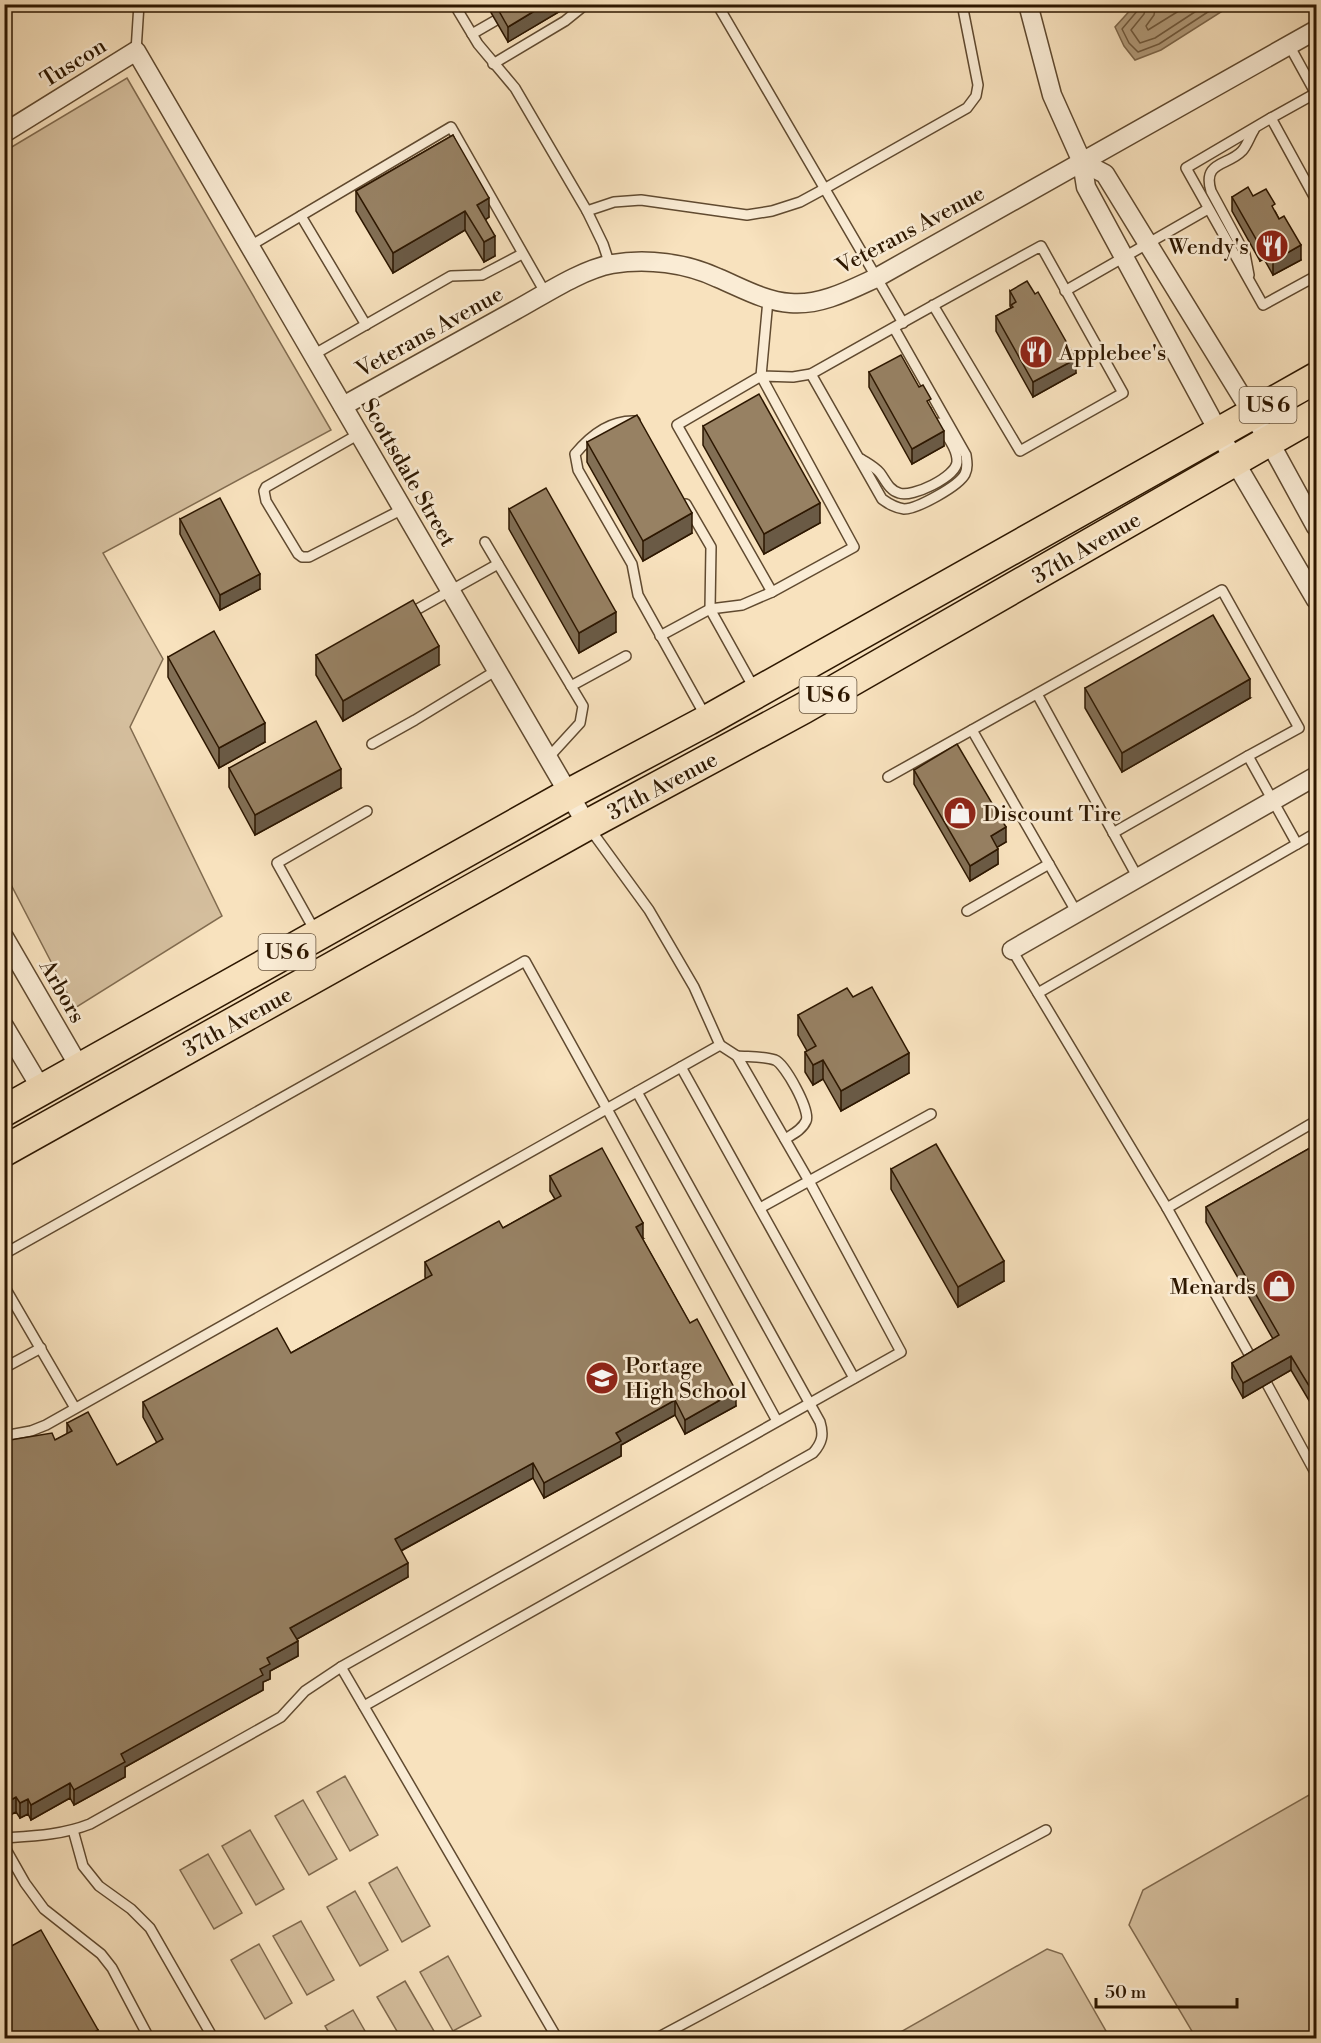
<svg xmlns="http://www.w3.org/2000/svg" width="1321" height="2043" font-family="'Libre Bodoni',serif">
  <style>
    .green { fill: #d5bf9e; stroke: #816b4f; stroke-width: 1.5 }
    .water { fill: #b39d7d; stroke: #7d674b; stroke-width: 1.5 }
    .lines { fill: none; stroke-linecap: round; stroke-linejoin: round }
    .shore { stroke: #705a3e; stroke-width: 1.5 }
    .lane-casing { stroke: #604a30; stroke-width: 12 }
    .street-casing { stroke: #604a30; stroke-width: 21 }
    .primary-casing { stroke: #2d1700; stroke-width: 33 }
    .lane { stroke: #faecd5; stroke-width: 9 }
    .street { stroke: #faecd5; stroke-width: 18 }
    .primary { stroke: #f8e2be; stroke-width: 30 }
    .wall { fill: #826f55; stroke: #2d1700; stroke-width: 1.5 }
    .shaded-wall { fill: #6a5a45; stroke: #2d1700; stroke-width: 1.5 }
    .building { fill: #978163; stroke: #2d1700; stroke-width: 1.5 }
    .labels { text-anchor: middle; stroke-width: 5; stroke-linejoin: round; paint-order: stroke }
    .shield { fill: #faecd5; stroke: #6a5740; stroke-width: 1.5 }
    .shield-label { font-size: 21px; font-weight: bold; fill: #2d1700 }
    .street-label { font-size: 22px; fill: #2d1700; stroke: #faecd5 }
    .poi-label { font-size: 22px; fill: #2d1700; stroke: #faecd5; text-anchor: start }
  </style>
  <rect width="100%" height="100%" fill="#f8e2be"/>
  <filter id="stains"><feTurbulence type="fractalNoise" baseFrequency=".00333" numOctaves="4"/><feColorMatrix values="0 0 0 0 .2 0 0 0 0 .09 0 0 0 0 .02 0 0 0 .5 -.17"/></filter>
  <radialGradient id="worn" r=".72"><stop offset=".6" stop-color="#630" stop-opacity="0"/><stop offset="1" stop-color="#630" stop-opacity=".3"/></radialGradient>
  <g class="green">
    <path d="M127 78 331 430 103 553 163 659 130 727 222 916 75 1008 5 873V151Z"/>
    <path d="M345 1776 378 1835 350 1851 317 1792Z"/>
    <path d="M1316 1791V2038H1196L1129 1925 1143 1890Z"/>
    <path d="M303 1800 337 1859 309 1875 275 1816Z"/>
    <path d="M250 1830 284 1889 256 1905 222 1846Z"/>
    <path d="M208 1854 242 1913 214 1929 180 1870Z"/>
    <path d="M397 1867 430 1926 402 1942 369 1883Z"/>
    <path d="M355 1891 388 1950 360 1966 327 1907Z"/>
    <path d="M301 1921 334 1980 307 1995 273 1936Z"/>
    <path d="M259 1944 292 2003 265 2019 231 1960Z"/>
    <path d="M1047 1949 1062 1954 1110 2038H890Z"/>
    <path d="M448 1956 481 2016 453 2031 420 1972Z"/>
    <path d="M405 1981 438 2038H401L377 1997Z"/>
    <path d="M353 2010 369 2038H332L325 2026Z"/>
  </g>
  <path class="water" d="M1135 5V4L1232 5 1161 50 1135 60 1124 46 1115 27Z"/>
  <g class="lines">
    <g class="shore">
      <path d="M1139 4 1138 10 1122 29 1129 43 1138 52 1159 44 1220 4"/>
      <path d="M1147 4 1144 14 1131 30 1140 43 1155 38 1207 4"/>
      <path d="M1156 4 1154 15 1146 26 1148 30 1190 4"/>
    </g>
    <g class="lane-casing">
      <g id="lane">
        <path d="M454 4 478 44 515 88 587 211 603 244 610 265"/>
        <path d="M717 4 903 323"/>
        <path d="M472 34 524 4"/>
        <path d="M1289 45 1316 94"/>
        <path d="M136 51 139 4"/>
        <path d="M493 64 565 21 586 4"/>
        <path d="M1271 118 1316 93"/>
        <path d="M1316 200 1271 118 1186 168 1263 305 1316 276"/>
        <path d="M587 211 614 202 641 200 747 215 772 211 800 202 824 189 967 108 976 96 978 85 962 4"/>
        <path d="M301 216 366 325"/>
        <path d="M250 246 451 127 546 294"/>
        <path d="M1249 275 1245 254 1211 191C1202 161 1228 166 1242 151 1247 146 1250 136 1254 130"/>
        <path d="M1065 291 1208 209"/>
        <path d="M768 300 761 376 854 547 772 592 677 425 761 376 793 377 811 374C887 331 964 288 1041 246L1123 393 1020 451 933 305"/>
        <path d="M313 355 451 276 482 275 522 254"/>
        <path d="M811 374 882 499C889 504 895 508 904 509 917 509 959 486 965 474 968 468 967 462 966 455L894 328"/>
        <path d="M635 421C611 420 590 436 575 454L578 470 632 564 638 595 706 717"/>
        <path d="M359 434 266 487 264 491 266 501 298 554 302 557H309L403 509"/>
        <path d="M861 459C867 463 875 467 880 473 886 481 889 490 899 493 912 498 956 477 957 462 958 449 945 434 939 423"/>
        <path d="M686 504 711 547 710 609 754 688"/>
        <path d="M485 542 498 564"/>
        <path d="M407 615 498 564 583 706 580 723 548 758"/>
        <path d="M660 636 710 609 742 605 772 592"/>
        <path d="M571 686 626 656"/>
        <path d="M1037 694 1138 878"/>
        <path d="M972 730 1077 913"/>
        <path d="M372 744 415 720 497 670"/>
        <path d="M888 777 1222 590 1299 728 1248 756 1297 844 1316 833"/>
        <path d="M1113 833 1248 756"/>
        <path d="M967 911 1049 864"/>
        <path d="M315 931 277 863 367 811"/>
        <path d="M1012 950 1167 1208 1316 1121"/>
        <path d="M1038 993 1297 844"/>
        <path d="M720 1045 737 1056 809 1181 931 1114"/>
        <path d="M737 1056C748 1057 764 1056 775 1060 785 1064 811 1111 806 1121 802 1130 793 1134 785 1139"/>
        <path d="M681 1067 854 1378"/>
        <path d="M1167 1208 1254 1363"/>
        <path d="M4 1254 525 961 607 1109 777 1421"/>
        <path d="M4 1286 75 1408"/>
        <path d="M4 1368 41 1348"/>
        <path d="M1267 1384 1316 1474"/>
        <path d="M4 1436 31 1431 46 1425 720 1045 694 987 649 910 590 829"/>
        <path d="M341 1667 557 2038"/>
        <path d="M364 1706 813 1453C822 1443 824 1435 820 1422L637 1092"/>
        <path d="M73 1830 83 1866 99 1886 131 1909 150 1928 213 2038"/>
        <path d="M4 1838C34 1836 62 1835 90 1824L281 1717 305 1691 341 1667 901 1352 809 1181 760 1208"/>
        <path d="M4 1846 25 1883 44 1909 101 1954 112 1968 149 2038"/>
        <path d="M657 2038 1046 1830"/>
      </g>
    </g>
    <g class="street-casing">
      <g id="street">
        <path d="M1028 4 1052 95 1082 162 1086 187 1235 462 1316 600"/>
        <path d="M4 133 136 51 587 825"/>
        <path d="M1082 162 1105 174 1269 441 1316 527"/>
        <path d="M343 406C400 374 457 343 514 311 542 296 580 270 612 264 647 258 686 263 718 278 742 288 764 301 790 303 820 306 850 290 876 278L1316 30"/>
        <path d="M4 937 80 1068"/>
        <path d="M1012 950 1316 776"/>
        <path d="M4 1026 42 1090"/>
      </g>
    </g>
    <g class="primary-casing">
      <g id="primary">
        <path d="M4 1111 569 794 708 720 1316 378"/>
        <path d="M4 1151 587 825 804 708 1316 414"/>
      </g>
    </g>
    <use href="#lane" class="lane"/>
    <use href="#street" class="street"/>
    <use href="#primary" class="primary"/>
  </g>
  <g class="wall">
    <path d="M486 4H567V7L508 42Z"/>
    <path d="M453 135 489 217 485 220 495 256 484 262 465 230 393 273 356 211V191Z"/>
    <path d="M1232 197 1275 211 1301 260 1273 275 1264 259 1260 261 1232 211Z"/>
    <path d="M1010 291 1076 373 1033 397 996 331V316L1011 308 1010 306Z"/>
    <path d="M869 372 931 408 944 446 912 464 869 387Z"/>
    <path d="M703 426 820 523 764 554 703 445Z"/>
    <path d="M587 442 692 533 643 561 587 462Z"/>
    <path d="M509 509 616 632 579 653 509 529Z"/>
    <path d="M180 519 260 589 220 610 180 534Z"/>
    <path d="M316 655 439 665 343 721 316 675Z"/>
    <path d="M168 657 265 742 219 768 168 677Z"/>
    <path d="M1085 688 1250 698 1122 772 1085 708Z"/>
    <path d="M229 768 341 788 255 835 229 787Z"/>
    <path d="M914 770 1006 842 997 847 998 864 970 881 914 784Z"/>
    <path d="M853 997 909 1073 841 1111 823 1079 813 1085 805 1072V1052L807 1051 798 1035V1015Z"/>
    <path d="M1317 1144V1414L1291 1370 1243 1398 1232 1378V1363L1273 1339 1206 1222V1207Z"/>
    <path d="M891 1169 1004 1281 958 1307 891 1189Z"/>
    <path d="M550 1176 643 1238H642L736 1406 685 1434 675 1415 621 1445V1456L544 1498 533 1478 401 1551 408 1577 297 1639 298 1656 270 1671V1679L263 1682V1690L125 1767V1777L74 1805 70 1798 31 1820 28 1814 20 1818 16 1812 4 1818 55 1440 67 1434V1423L117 1465 157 1443 143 1417V1402L291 1353 426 1279 425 1277V1262L503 1228 555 1199 550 1191Z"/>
  </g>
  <g class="shaded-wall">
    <path d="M546 4H567V7L508 42V27Z"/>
    <path d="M489 198V217L477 225V205Z"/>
    <path d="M465 211V230L393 273V253Z"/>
    <path d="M495 236V256L484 262V242Z"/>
    <path d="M1264 244V259L1260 261V246Z"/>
    <path d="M1301 245V260L1273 275V261Z"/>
    <path d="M1076 359V373L1033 397V382Z"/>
    <path d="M944 431V446L912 464V449Z"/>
    <path d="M820 503V523L764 554V534Z"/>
    <path d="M692 513V533L643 561V541Z"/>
    <path d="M260 574V589L220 610V595Z"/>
    <path d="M616 612V632L579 653V633Z"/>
    <path d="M439 646V665L343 721V701Z"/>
    <path d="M1250 679V698L1122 772V753Z"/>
    <path d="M265 723V742L219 768V748Z"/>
    <path d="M341 769V788L255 835V815Z"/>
    <path d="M1006 827V842L991 851V836Z"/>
    <path d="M998 849V864L970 881V866Z"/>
    <path d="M909 1053V1073L841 1111V1091Z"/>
    <path d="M823 1060V1079L813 1085V1065Z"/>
    <path d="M643 1223V1238L636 1241V1227Z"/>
    <path d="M1004 1261V1281L958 1307V1287Z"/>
    <path d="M1291 1356V1370L1243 1398V1383Z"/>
    <path d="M736 1391V1406L685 1434V1420Z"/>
    <path d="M675 1400V1415L621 1445V1456L544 1498V1483L616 1433Z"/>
    <path d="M533 1463V1478L395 1554V1539Z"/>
    <path d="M408 1563V1577L290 1643V1628Z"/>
    <path d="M298 1641V1656L270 1671V1679L263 1682V1690L125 1767V1777L74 1805V1790L121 1754 260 1669 267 1658Z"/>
    <path d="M70 1783V1798L31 1820V1805Z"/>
    <path d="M16 1797V1812L4 1818V1804Z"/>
    <path d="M28 1799V1814L20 1818V1803Z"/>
    <path d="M98 2030V2038H83Z"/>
  </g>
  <g class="building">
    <path d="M495 4H546L508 27Z"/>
    <path d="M453 135 489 198 477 205 495 236 484 242 465 211 393 253 356 191Z"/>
    <path d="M1248 187 1253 196 1266 189 1275 204 1272 206 1279 219 1284 216 1301 245 1273 261 1264 244 1260 246 1232 197Z"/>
    <path d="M1027 281 1035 294 1038 292 1076 359 1033 382 996 316 1013 307 1011 305 1016 302 1010 291Z"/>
    <path d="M901 355 919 387 923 385 931 399 927 401 944 431 912 449 869 372Z"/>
    <path d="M759 394 820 503 764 534 703 426Z"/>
    <path d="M637 415 692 513 643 541 587 442Z"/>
    <path d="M546 488 616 612 579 633 509 509Z"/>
    <path d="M220 498 260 574 220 595 180 519Z"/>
    <path d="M413 600 439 646 343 701 316 655Z"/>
    <path d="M1213 615 1250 679 1122 753 1085 688Z"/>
    <path d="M214 631 265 723 219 748 168 657Z"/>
    <path d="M316 721 341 769 255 815 229 768Z"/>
    <path d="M957 744 1006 827 991 836 998 849 970 866 914 770Z"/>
    <path d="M872 987 909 1053 841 1091 823 1060 813 1065 805 1052 816 1046 798 1015 847 988 853 997Z"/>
    <path d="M936 1144 1004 1261 958 1287 891 1169Z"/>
    <path d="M1317 1144V1399L1291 1356 1243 1383 1232 1363 1279 1335 1206 1207Z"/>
    <path d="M602 1148 643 1223 636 1227 690 1323 697 1319 736 1391 685 1420 675 1400 616 1433 621 1441 544 1483 533 1463 395 1539 408 1563 290 1628 298 1641 267 1658 270 1664 260 1669 263 1675 121 1754 125 1762 74 1790 70 1783 31 1805 28 1799 20 1803 16 1797 4 1804V1444L10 1440 52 1433 55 1440 72 1431 67 1423 88 1412 117 1465 163 1439 143 1402 277 1328 291 1353 432 1275 425 1262 499 1221 503 1228 561 1196 550 1176Z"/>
    <path d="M41 1930 98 2030 83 2038H4V1950Z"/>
  </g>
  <defs>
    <g id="restaurant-disc" transform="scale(1.725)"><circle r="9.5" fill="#8f2418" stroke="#faecd5"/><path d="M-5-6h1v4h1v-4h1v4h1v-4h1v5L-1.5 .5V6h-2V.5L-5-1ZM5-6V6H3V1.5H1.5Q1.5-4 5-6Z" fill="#fff"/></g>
    <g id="shop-disc" transform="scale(1.725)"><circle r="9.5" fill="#8f2418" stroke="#faecd5"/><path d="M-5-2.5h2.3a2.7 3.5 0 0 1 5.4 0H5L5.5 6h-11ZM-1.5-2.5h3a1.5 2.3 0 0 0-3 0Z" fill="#fff"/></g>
    <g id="school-disc" transform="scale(1.725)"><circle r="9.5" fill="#8f2418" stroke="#faecd5"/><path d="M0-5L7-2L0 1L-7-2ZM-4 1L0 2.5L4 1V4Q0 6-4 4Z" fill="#fff"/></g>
  </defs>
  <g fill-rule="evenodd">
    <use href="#restaurant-disc" x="1272" y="246"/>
    <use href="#restaurant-disc" x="1036" y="352"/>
    <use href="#shop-disc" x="960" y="813"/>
    <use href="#shop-disc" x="1279" y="1286"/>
    <use href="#school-disc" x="602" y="1378"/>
  </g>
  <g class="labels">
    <g class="shield">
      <rect x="1239.5" y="387" width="57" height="36" rx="4.5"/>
      <rect x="799.5" y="677" width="57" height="36" rx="4.5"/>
      <rect x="258.5" y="934" width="57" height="36" rx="4.5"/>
    </g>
    <g class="shield-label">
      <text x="1268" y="412">US 6</text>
      <text x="828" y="702">US 6</text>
      <text x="287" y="959">US 6</text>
    </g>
    <g class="street-label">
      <text transform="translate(73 62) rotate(-32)" y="8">Tuscon</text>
      <text transform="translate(910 229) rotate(-28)" y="8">Veterans Avenue</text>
      <text transform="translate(429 331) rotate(-29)" y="8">Veterans Avenue</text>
      <text transform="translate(409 472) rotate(60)" y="8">Scottsdale Street</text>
      <text transform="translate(1086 547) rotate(-30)" y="8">37th Avenue</text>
      <text transform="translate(662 785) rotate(-28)" y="8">37th Avenue</text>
      <text transform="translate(63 991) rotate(60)" y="8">Arbors</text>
      <text transform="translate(237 1021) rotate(-29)" y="8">37th Avenue</text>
    </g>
    <g class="poi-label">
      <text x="1249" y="254" text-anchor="end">Wendy's</text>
      <text x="1059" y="360">Applebee's</text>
      <text x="983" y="821">Discount Tire</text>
      <text x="1256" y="1294" text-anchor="end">Menards</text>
      <text x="625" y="1373">Portage<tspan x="625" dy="25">High School</tspan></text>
    </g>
  </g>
  <rect width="1321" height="2043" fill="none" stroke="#f8e2be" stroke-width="24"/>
  <rect x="6" y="6" width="1309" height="2031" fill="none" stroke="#2d1700" stroke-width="3"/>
  <rect x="12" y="12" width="1297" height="2019" fill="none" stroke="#2d1700" stroke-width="1.5"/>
  <path d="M1096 1998v9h141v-9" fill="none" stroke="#2d1700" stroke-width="3"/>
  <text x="1105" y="1998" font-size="18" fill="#2d1700" stroke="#faecd5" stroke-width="4.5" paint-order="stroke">50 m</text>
  <rect width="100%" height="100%" filter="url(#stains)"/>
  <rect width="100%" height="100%" fill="url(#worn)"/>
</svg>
